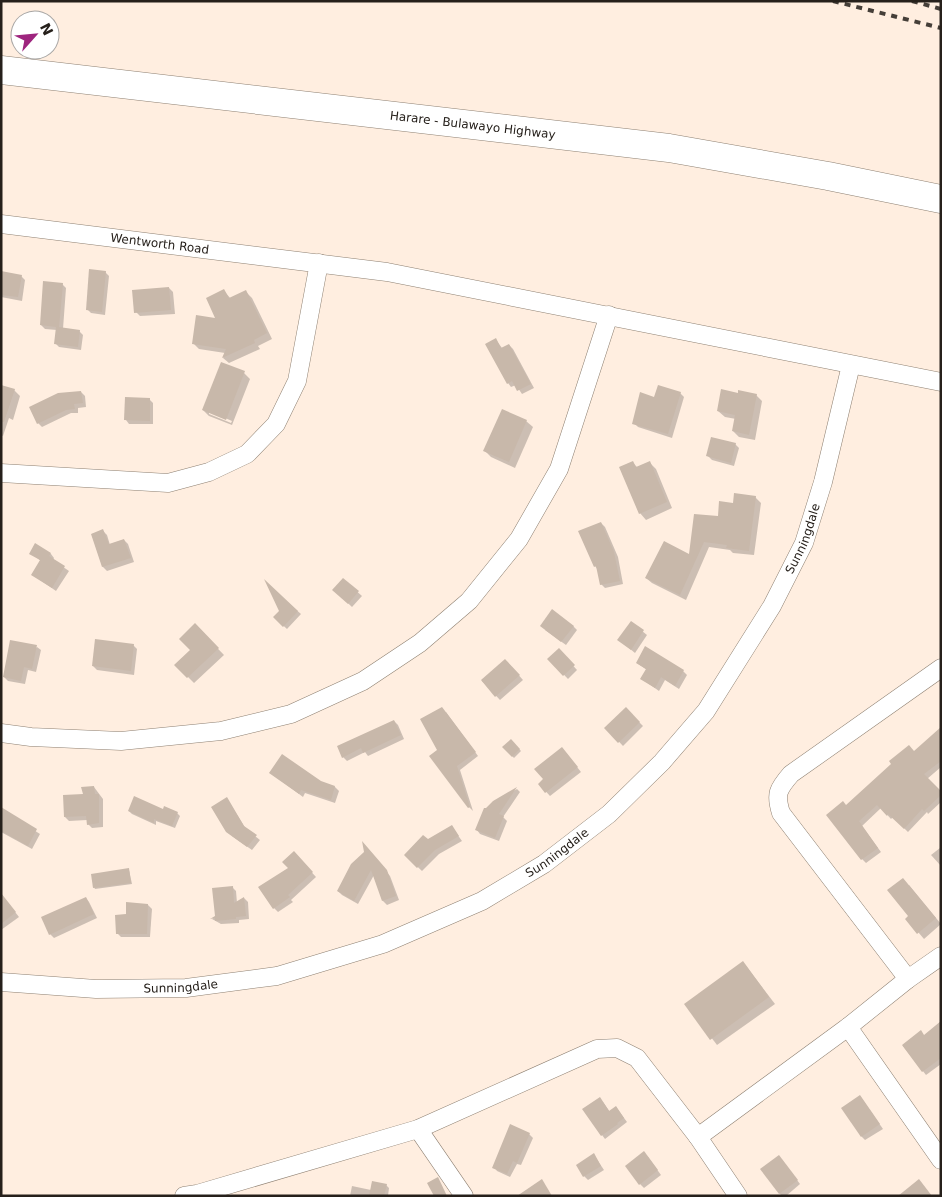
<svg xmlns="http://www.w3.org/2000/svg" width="942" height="1197" font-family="'DejaVu Sans',sans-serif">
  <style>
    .shadow { fill: #0003; fill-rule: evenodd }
    .building { fill: #c8b8aa }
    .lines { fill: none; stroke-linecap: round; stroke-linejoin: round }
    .minor-casing { stroke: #8e8072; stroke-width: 19 }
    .trunk-casing { stroke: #8e8072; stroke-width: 29 }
    .minor { stroke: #fff; stroke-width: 18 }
    .trunk { stroke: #fff; stroke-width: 28 }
    .rail { stroke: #453e38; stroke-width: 4; stroke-dasharray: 6 6; stroke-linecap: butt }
    .labels { text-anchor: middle; stroke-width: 4; stroke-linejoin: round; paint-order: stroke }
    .street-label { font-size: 12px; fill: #26201b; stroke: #fff }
  </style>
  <rect width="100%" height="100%" fill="#ffeee0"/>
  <g class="shadow">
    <path d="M105 272 109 276 105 315 91 313 87 309Z"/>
    <path d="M1 273 21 276 25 280 22 301 1 297Z"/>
    <path d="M62 284 66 288 63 329 79 331 83 335 81 350 59 347 55 343 57 330 45 329 41 325Z"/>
    <path d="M169 288 173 292 175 314 140 316 136 312Z"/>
    <path d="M224 291 231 299 246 292 252 298 272 339 258 346 260 349 229 363 223 358 225 353 199 349 193 343 217 320Z"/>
    <path d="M496 340 502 348 509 345 513 349 534 388 522 394 516 385 511 387 508 383Z"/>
    <path d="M244 373 250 379 232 425 209 416 203 410ZM209 411 232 421 231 423 209 414Z"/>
    <path d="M1 386 14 390 20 396 13 420 9 418 3 436 1 435Z"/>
    <path d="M81 392 85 396 86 407 78 408V413H71L42 427 38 423Z"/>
    <path d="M680 393 684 397 672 438 638 427 634 423 655 398Z"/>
    <path d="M739 394 756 395 762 401 755 440 739 437 733 431 736 419 725 417 718 411Z"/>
    <path d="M149 399 153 403V424H129L126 420Z"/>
    <path d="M526 421 533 427 515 468 491 457 485 451Z"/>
    <path d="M735 444 739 448 734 466 712 460 708 456Z"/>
    <path d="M633 463 638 468 650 463 656 469 672 508 646 520 640 513 621 468Z"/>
    <path d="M755 497 761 503 754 555 733 553 730 550 709 547 686 600 652 583 646 578 690 556 734 504Z"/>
    <path d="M601 523 605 527 618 557 623 584 605 588 601 584 598 570 595 566Z"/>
    <path d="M103 531 107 535 110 545 124 540 128 544 134 562 107 571 103 567 92 534Z"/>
    <path d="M36 545 51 554 54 558 53 560 69 571 56 591 33 575 41 561 31 553Z"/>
    <path d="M343 579 362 596 352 607 338 594Z"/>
    <path d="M267 584 301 614 287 629 274 617 280 611Z"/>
    <path d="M631 622 647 635 635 653 619 640Z"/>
    <path d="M195 625 224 655 194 683 176 665 192 650Z"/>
    <path d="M573 626 577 630 566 645 545 630Z"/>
    <path d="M133 645 137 649 134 675 97 670 93 666Z"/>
    <path d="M37 647 41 650 36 672 28 670 25 684 8 681 4 677Z"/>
    <path d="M559 650 577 670 568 679 549 659Z"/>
    <path d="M637 663 683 671 687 675 679 689 665 680 659 691 642 679 647 670Z"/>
    <path d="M509 664 523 680 500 700 482 681Z"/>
    <path d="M626 709 643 726 623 746 606 728Z"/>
    <path d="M446 712 478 756 460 770 473 811 469 807 439 750Z"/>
    <path d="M394 721 398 725 404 739 368 756 365 752 347 761 343 757Z"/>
    <path d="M941 728V767L927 779 941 793V802L928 814 927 812 908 832 893 817 891 819 881 808 862 826 881 852 866 863 862 859 846 806 915 752Z"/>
    <path d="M511 740 521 751 514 758 504 747Z"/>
    <path d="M566 753 581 772 550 796 539 784Z"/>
    <path d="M271 773 320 782 335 787 339 791 335 803 305 793 303 797Z"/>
    <path d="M94 787 103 799V827L92 828 88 824 87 820 69 821 65 817Z"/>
    <path d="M517 789 520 792 503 817 507 821 499 841 480 834 477 830 494 802Z"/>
    <path d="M227 799 246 829 260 840 252 850 232 836Z"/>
    <path d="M1 809 40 834 32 849 1 832Z"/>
    <path d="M129 811H164L177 813 180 816 175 828 156 821V825L132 814Z"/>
    <path d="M452 827 462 841 439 854 422 871 405 855Z"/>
    <path d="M364 845 390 876 399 900 387 905 383 901 374 875 358 904 342 895 338 891 366 853Z"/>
    <path d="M940 848 941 849V866L931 855Z"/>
    <path d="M294 853 316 877 291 900 293 902 278 912 274 908Z"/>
    <path d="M129 870 132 884 95 889 94 887Z"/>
    <path d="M909 885 941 924 924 939 907 919 910 916Z"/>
    <path d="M232 887 236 891 237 903 244 898 248 902 249 919 239 920V923L221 924 212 919 216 916Z"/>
    <path d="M1 894 19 917 1 930Z"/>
    <path d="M86 898 89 902 97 918 54 938 50 934Z"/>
    <path d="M148 905 152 909 150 937H121L117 933 127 915Z"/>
    <path d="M743 962 775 1004 717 1045 686 1004Z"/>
    <path d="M921 1032 941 1057V1064L926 1075 903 1046Z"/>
    <path d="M860 1096 883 1129 865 1140 862 1137Z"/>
    <path d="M603 1102 610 1112 616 1107 627 1122 605 1139 602 1135Z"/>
    <path d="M529 1134 533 1138 521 1165 517 1164 510 1177 497 1171 494 1167Z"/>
    <path d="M594 1155 604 1170 588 1180 584 1176Z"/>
    <path d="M648 1157 661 1175 644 1188 640 1184Z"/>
    <path d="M782 1160 800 1184 786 1196H782L780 1194 762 1169Z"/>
    <path d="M386 1185 389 1188 388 1196H350L352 1186 371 1190Z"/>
  </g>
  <g class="building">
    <path d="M89 269 106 271 102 312 86 310Z"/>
    <path d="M1 271 22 275 18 297 1 295Z"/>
    <path d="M43 281 63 283 59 327 80 330 78 347 54 344 56 327 40 325Z"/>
    <path d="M169 287 171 310 134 313 132 290Z"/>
    <path d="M224 289 229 298 246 290 267 333 254 340 255 343 222 358 226 349 192 344 196 315 215 318 206 298Z"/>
    <path d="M496 338 501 348 509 344 531 384 517 391 512 381 507 384 485 344Z"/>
    <path d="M221 362 245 371 226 420 202 410Z"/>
    <path d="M1 385 15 389 4 422H1Z"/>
    <path d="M658 385 681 392 668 434 632 424 640 392 654 397Z"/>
    <path d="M721 389 738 393V390L757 394 749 435 732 431 735 415 717 411Z"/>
    <path d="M81 391 83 403 74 404 75 409 66 410 37 424 29 407 58 393Z"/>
    <path d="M125 397 150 398V421L124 420Z"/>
    <path d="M502 409 527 420 509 462 483 451Z"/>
    <path d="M711 437 736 443 731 463 706 456Z"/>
    <path d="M633 461 636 467 650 461 667 502 639 514 619 467Z"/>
    <path d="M734 493 756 496 749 551 726 548 727 545 704 542 680 595 645 578 664 541 689 554 694 514 718 516 719 501 733 503Z"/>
    <path d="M601 522 614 552 620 581 600 585 596 566 594 567 578 531Z"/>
    <path d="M103 529 109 544 124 539 131 558 102 567 91 534Z"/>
    <path d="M35 543 51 553 49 556 65 566 52 588 31 575 40 560 29 554Z"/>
    <path d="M343 578 359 591 348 604 332 590Z"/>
    <path d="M264 579 298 611 283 627 273 617 279 611Z"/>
    <path d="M552 609 574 626 561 642 540 626Z"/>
    <path d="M631 621 644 630 631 650 617 640Z"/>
    <path d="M195 623 219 648 187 678 174 665 190 650 179 639Z"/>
    <path d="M95 639 134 644 131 671 92 666Z"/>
    <path d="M10 640 37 645 32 669 24 667 21 681 3 677Z"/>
    <path d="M645 646 684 670 675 686 661 677 655 688 640 679 646 669 636 663Z"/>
    <path d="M559 648 575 665 563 676 547 659Z"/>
    <path d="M505 659 520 675 495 697 481 680Z"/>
    <path d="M442 707 476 752 457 766 470 807 468 808 429 756 437 750 420 719Z"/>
    <path d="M626 707 640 722 618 743 604 728Z"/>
    <path d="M394 720 401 735 363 753 361 748 342 758 337 746Z"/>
    <path d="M941 727V761L924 774 941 791V795L924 811 922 809 904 829 888 814 887 816 877 805 859 821 878 848 861 860 826 815 843 801 846 805 891 764 889 761 909 745 914 751Z"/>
    <path d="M511 739 520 749 512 757 502 747Z"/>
    <path d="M562 747 578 767 545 793 538 784 543 779 534 769Z"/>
    <path d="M282 754 321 781 335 786 331 800 301 790 299 794 269 773Z"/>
    <path d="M94 786 95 794H99V823L87 825 86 816 64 817 63 795 83 794 81 787Z"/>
    <path d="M517 787 499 814 504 816 495 838 475 830 484 808H486L493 801Z"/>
    <path d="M134 796 163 809 164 806 178 812 172 826 154 819V823L128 811Z"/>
    <path d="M227 797 244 826 257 835 247 847 226 832 211 807Z"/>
    <path d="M1 807 37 829 28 846 1 831Z"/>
    <path d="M452 825 459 836 435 850 417 868 404 855 423 835 428 839Z"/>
    <path d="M362 841 387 870 396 896 382 901 371 870 354 901 337 891 351 864 364 852Z"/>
    <path d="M294 851 313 872 288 895 290 897 273 909 258 887 288 868 282 862Z"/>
    <path d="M129 868 131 883 93 888 91 874Z"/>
    <path d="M903 878 936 918 917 934 905 919 908 916 887 890Z"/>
    <path d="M233 886 234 903 244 897 246 916 236 917V919L215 921V918L210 919 215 916 212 888Z"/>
    <path d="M1 893 16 912 1 924Z"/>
    <path d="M86 897 94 914 49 935 41 917Z"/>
    <path d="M126 902 148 904 147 934H116L115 915 126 914Z"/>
    <path d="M743 961 769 997 710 1040 684 1004Z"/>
    <path d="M941 1021V1058L922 1072 902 1045 921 1030 924 1035Z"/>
    <path d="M860 1095 880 1124 861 1137 841 1108Z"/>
    <path d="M600 1097 609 1111 616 1106 624 1118 617 1123 618 1124 601 1136 582 1109Z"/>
    <path d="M510 1124 530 1133 517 1163 513 1161 507 1174 492 1168Z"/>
    <path d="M644 1151 658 1170 639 1185 625 1166Z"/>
    <path d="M594 1153 601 1166 583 1177 576 1165Z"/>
    <path d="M779 1155 798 1180 779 1194 760 1169Z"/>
    <path d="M438 1177 447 1196H434L427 1183Z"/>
    <path d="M542 1179 552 1196H517Z"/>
    <path d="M919 1179 932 1196H898Z"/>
    <path d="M372 1181 387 1184 384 1196H369Z"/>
  </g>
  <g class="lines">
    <g class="minor-casing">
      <g id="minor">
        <path id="s1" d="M1 224 387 272 941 382"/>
        <path d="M1 473 168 483 209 472 247 454 276 424 297 381 319 263"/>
        <path d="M941 668 791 774C778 789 775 794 781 813L908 979 941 956"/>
        <path d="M1 733 31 737 121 741 221 731 291 714 363 681 420 643 469 601 519 539 559 469 609 315"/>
        <path id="s2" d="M1 982 96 989 186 988 277 976 383 944 482 901 544 864 609 814 662 762 706 711 772 606 804 543 823 482 851 365"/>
        <path d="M848 1027 941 1160"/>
        <path d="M418 1129 464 1196"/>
        <path d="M184 1196 197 1194 418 1129 597 1049 617 1048 637 1058 698 1137"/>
        <path d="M738 1196 698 1137 848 1027 908 979"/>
      </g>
    </g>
    <g class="trunk-casing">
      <g id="trunk">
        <path id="s3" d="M1 70 669 148 828 176 941 199"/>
      </g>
    </g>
    <use href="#minor" class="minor"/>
    <use href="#trunk" class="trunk"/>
    <g class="rail">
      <path d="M833 1 941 28"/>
      <path d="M912 1 941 9"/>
    </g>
  </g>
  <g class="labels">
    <g class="street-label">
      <text dy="4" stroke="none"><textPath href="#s3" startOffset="475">Harare - Bulawayo Highway</textPath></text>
      <text dy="4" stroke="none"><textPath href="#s1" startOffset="160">Wentworth Road</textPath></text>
      <text dy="4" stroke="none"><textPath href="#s2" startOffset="990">Sunningdale</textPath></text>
      <text dy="4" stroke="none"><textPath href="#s2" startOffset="585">Sunningdale</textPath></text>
      <text dy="4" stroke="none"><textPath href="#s2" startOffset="180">Sunningdale</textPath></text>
    </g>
  </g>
  <rect width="942" height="1197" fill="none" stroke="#26201b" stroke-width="5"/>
  <g transform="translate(35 35) rotate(63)"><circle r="24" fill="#ffffff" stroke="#a8a6a4"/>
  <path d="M0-4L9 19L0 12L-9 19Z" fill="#9e257e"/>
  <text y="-8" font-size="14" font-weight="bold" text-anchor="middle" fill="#26201b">N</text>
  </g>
</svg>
